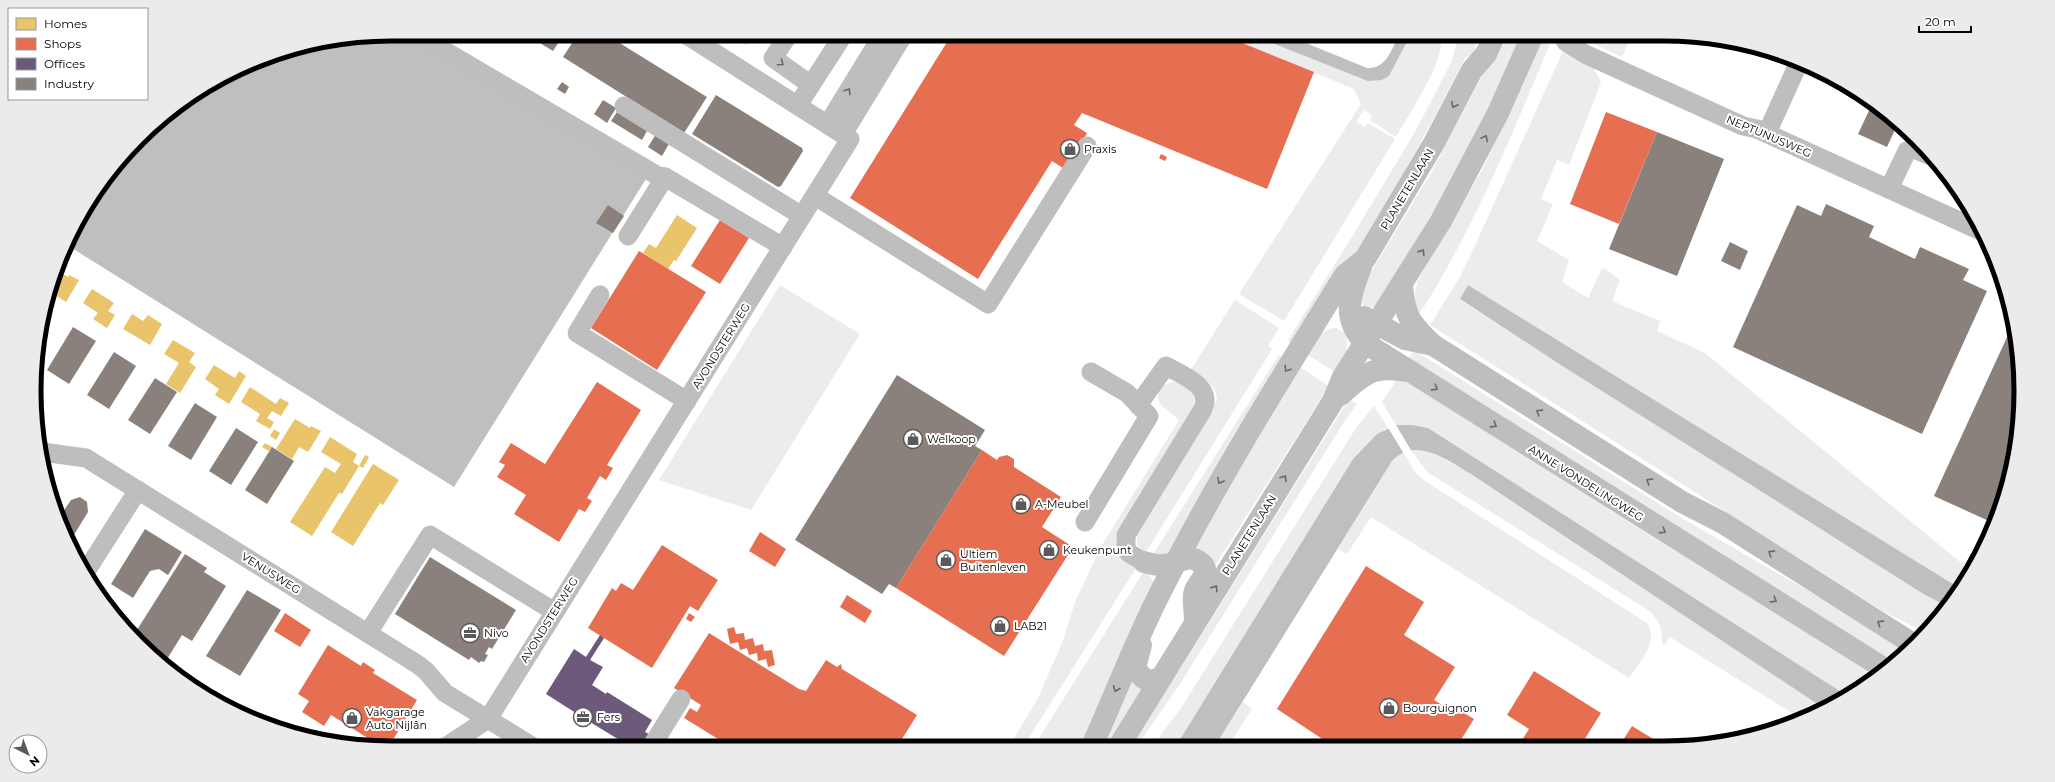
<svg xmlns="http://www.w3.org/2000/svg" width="2055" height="782" font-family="Montserrat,sans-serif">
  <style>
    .green { fill: #ececec }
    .water { fill: #bfbfbf }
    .pier { fill: #fff }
    .homes { fill: #e9c46a }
    .shops { fill: #e76f51 }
    .offices { fill: #6d597a }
    .industry { fill: #8a817c }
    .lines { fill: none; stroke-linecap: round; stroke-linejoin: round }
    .minor { stroke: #bebebe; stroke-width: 19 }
    .major { stroke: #bebebe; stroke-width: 22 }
    .oneway { stroke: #686868 }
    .labels { text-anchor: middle; stroke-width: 4; stroke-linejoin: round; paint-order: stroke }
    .street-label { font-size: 11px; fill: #000; stroke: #fff }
    .poi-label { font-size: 11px; fill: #000; stroke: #fff; text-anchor: start }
    .rim { fill: none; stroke: #000; stroke-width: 5 }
  </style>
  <rect width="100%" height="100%" fill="#fff"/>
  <g class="green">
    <path d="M1220 34H1249L1369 81 1389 76 1411 34H1442V36C1443 64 1411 111 1396 137L1370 120 1372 115 1364 110 1356 122 1365 127 1368 123 1395 139 1284 321 1239 294 1361 104 1354 89Z"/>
    <path d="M1456 34H1480L1474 53 1465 58C1416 154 1358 259 1292 345L1288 340 1353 235 1415 132 1451 63 1456 45Z"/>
    <path d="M1504 34H1523L1485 120 1435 214 1374 308 1364 306 1361 301 1365 282 1431 173Z"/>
    <path d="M1543 34H1553L1552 39C1513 132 1475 227 1420 313 1412 303 1415 291 1418 280L1482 170 1522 85Z"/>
    <path d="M1579 34H1632L1622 57 1590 42Z"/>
    <path d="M1563 51 1591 63 1601 82 1569 165 1557 160 1541 199 1553 204 1537 241 1569 260 1562 282 1588 298 1602 268 1607 270 1620 280 1612 301 1660 321 1657 331 1705 353 1970 570 1961 589 1468 285 1460 300 1831 536 1946 606 1924 632 1883 611 1430 325 1460 277 1473 250Z"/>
    <path d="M780 285 860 334 751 510 659 480Z"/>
    <path d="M1235 300 1279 328 1268 346 1272 349 1146 552 1137 545V532L1217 399C1217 384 1201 378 1190 371Z"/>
    <path d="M1337 328 1346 334C1350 349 1343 361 1337 373L1303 352C1312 342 1323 327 1337 328Z"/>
    <path d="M1414 350 1675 514 1862 622 1907 651 1894 663 1408 360Z"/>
    <path d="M1279 355 1287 360 1173 555 1152 556Z"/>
    <path d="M1295 364 1329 386 1214 567 1190 548Z"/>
    <path d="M1398 378 1410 384 1646 533 1851 659 1874 676 1846 695 1428 428 1412 425H1396L1382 402Z"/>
    <path d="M1173 382C1189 383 1198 396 1194 410L1116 537V551L1136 568 1023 747H1006L1013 740 1038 698 1064 638 1075 602 1102 545 1179 420C1171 412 1151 402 1160 390 1164 385 1167 383 1173 382Z"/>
    <path d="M1349 399 1357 404 1346 419 1178 687 1137 746H1127L1175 677Z"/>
    <path d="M1374 406 1388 428 1377 434 1353 459 1176 746H1153L1183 705 1356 428Z"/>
    <path d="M1421 449 1429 451 1471 474 1825 709 1800 718 1670 637 1664 645 1662 642C1662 628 1659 619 1648 610L1427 472 1411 450Z"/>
    <path d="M1403 452 1415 472 1425 481 1647 623C1660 641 1639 663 1629 678L1371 517 1347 554 1338 549 1392 461Z"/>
    <path d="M1144 571 1149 575 1155 584 1086 746H1034Z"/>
    <path d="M1127 676 1147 689 1114 746H1097Z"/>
    <path d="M1243 702 1252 709 1228 746H1215Z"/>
  </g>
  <g class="water">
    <path d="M391 34H400L646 179 454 487 67 245 82 213 156 122 213 82 276 53Z"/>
    <path d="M1249 34H1284L1367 68C1387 69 1391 49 1400 34H1411L1389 76 1382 80 1368 81Z"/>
    <path d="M1468 285 1961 589 1946 606 1922 593 1564 367 1460 299Z"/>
    <path d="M1396 425H1412L1428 428 1846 695 1825 709 1471 474C1448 461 1416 435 1392 461L1215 746H1176L1353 459 1377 434Z"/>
  </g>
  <path class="pier" d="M1395 424 1396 425 1412 452 1404 454 1387 426Z"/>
  <g class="homes">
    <path d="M677 215 697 228 676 261 674 260 668 269 643 253 649 244 656 248Z"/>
    <path d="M56 270 68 277 69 275 79 280 66 302 57 296 50 309 46 306Z"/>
    <path d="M92 289 114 303 108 311 115 315 107 328 93 319 98 313 83 303Z"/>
    <path d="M132 314 143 321 148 315 162 324 150 345 123 329Z"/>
    <path d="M173 340 195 353 189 362 196 367 180 393 166 384 179 363 164 354Z"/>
    <path d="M214 365 235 378 239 371 246 376 229 404 215 395 219 389 205 379Z"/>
    <path d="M250 387 276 404 280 398 289 403 281 416 272 411 267 418 274 422 270 429 256 421 260 414 241 402Z"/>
    <path d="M295 419 310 428 311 426 321 431 308 452 299 447 292 459 276 449Z"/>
    <path d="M274 429 280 433 276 440 270 436Z"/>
    <path d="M330 437 357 454 353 462 359 466 342 494 339 493 312 536 290 522 325 467 335 473 341 464 321 452Z"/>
    <path d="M265 443 272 447 269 451 262 447Z"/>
    <path d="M365 455 369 457 363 468 359 466Z"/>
    <path d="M373 464 399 480 383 505 380 503 353 546 331 532Z"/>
  </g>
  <g class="shops">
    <path d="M952 34H1220L1314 72 1267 189 1082 113 1074 125 1087 133 1066 170 1052 161 978 279 850 198Z"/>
    <path d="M1606 112 1657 132 1619 224 1570 204Z"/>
    <path d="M1161 154 1167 157 1165 161 1159 158Z"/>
    <path d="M720 220 749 238 720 284 691 266Z"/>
    <path d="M639 251 706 292 657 370 591 328Z"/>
    <path d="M597 382 641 410 607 465 613 468 606 480 600 476 587 498 592 501 585 512 579 509 559 542 514 514 526 495 497 477 505 465 499 462 511 443 545 464Z"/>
    <path d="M982 450 997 460 999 457 1007 455 1014 459V467L1061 497 1042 527 1073 547 1004 656 896 588Z"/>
    <path d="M760 532 786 549 775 567 749 551Z"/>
    <path d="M662 545 718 580 698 611 690 606 652 668 588 628 612 588 616 591 621 583 633 590Z"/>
    <path d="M1366 566 1424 602 1404 635 1455 667 1434 700 1457 714 1459 710 1474 719 1457 746H1333L1277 709Z"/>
    <path d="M847 595 872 611 865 623 840 607Z"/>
    <path d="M285 613 311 630 300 647 274 631Z"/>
    <path d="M689 613 695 617 691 622 686 619Z"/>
    <path d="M734 627 736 634 744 633 745 640 753 638 755 646 763 644 764 651 772 650 775 665 768 667 766 659 758 661 757 653 749 655 747 648 740 650 738 642 730 644 727 629Z"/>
    <path d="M709 633 799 689 806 691 826 660 837 667 841 664 842 669 917 715 897 747H731L684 718 690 708 697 712 701 705 674 688Z"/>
    <path d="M328 645 361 666 363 662 375 670 373 673 417 700 388 748 382 747 331 715 324 726 302 712 309 701 298 694Z"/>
    <path d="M1534 671 1601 713 1581 745H1519L1529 729 1507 715Z"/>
    <path d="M1632 726 1663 745H1620Z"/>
    <path d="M1676 740 1683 745H1673Z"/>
  </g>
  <path class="offices" d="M600 635 604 638 590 660 603 667 592 685 606 694 607 692 652 720 645 732 649 734 641 747H631L585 719 581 724 576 721 579 715 546 694 574 649 586 657Z"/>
  <g class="industry">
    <path d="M525 34H564L553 51Z"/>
    <path d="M578 34H605L707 97 684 133 563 57Z"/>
    <path d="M731 34H752L746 44Z"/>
    <path d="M562 82 569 87 565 94 557 89Z"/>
    <path d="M716 95 802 148 803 151 781 186 778 187 692 134Z"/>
    <path d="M603 100 616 108 607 123 594 114Z"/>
    <path d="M1873 102 1898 123 1887 147 1858 134Z"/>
    <path d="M617 112 647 131 642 140 611 121Z"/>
    <path d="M1657 132 1724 159 1677 276 1609 249Z"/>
    <path d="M656 134 670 142 662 156 648 147Z"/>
    <path d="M1826 204 1874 226 1869 237 1915 259 1920 247 1969 269 1963 280 1987 291 1922 434 1733 347 1797 205 1821 216Z"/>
    <path d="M608 205 624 216 613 233 596 223Z"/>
    <path d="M1730 242 1748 251 1740 270 1721 261Z"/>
    <path d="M46 306 50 309 43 319Z"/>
    <path d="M2013 324 2018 345 2020 415 2009 484 1991 522 1934 496Z"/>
    <path d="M73 327 96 341 69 384 47 370Z"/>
    <path d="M114 352 136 366 109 409 87 395Z"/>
    <path d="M897 375 985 430 975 446 982 450 896 588 889 584 882 594 795 540Z"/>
    <path d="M155 378 177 392 150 434 128 420Z"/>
    <path d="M195 403 217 417 191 460 168 446Z"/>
    <path d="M236 428 258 442 231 485 209 471Z"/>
    <path d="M272 447 294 461 267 504 245 490Z"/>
    <path d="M80 497 87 502 88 512 69 543 61 527 55 509 62 513 71 500Z"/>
    <path d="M145 529 182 552 168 575 159 569 150 571 133 598 111 584Z"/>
    <path d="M185 554 207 568 204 572 226 586 192 641 182 635 164 664 135 633Z"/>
    <path d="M430 557 516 610 492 649 489 647 485 654 488 655 484 662 481 661 479 663 471 657 469 660 395 614Z"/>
    <path d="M247 590 281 610 240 676 206 656Z"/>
  </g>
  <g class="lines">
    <g class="minor">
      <path d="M416 34 658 176 665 177"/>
      <path d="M789 34 773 58 811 85"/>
      <path d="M1561 34 1566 42 1585 54 1743 126 1757 129 1981 231"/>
      <path d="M798 105 840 40"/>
      <path d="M624 106 802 216"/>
      <path d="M828 124 883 34"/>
      <path d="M1767 133 1799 62"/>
      <path d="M843 134 904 34"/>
      <path d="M1889 189 1907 151 1914 149 1933 157"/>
      <path d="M815 196 988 304 1087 146"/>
      <path d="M628 236 665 177 783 247"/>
      <path d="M600 295 577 333 687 401"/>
      <path d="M1138 405 1166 366C1182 375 1213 386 1203 409L1126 535V549L1129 553 1144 562"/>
      <path d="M42 452 86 458 417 664 426 671 445 693 535 748"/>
      <path d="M1085 522 1149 416 1127 393 1091 372"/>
      <path d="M85 573 138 490"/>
      <path d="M368 633 430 535 555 612"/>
      <path d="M651 747 681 699"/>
      <path d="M444 748 488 719 850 139 685 34"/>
    </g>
    <g class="major">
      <path d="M1361 267C1350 295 1341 318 1365 343L1885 669"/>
      <path d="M1402 285C1404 316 1411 324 1433 345L1682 502 1723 523 1913 644"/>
      <path d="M1364 317 1405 339 1433 345"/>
      <path d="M1340 395C1365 374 1371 365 1407 371"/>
      <path d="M1144 562C1151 564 1158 566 1165 565 1179 563 1190 552 1202 564 1212 574 1195 584 1194 594 1193 603 1195 612 1195 621"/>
      <path d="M1141 645 1136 664 1137 671C1144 680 1149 683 1160 678"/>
      <path d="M1092 746C1115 695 1135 642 1161 591 1216 482 1281 378 1345 275L1365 259 1434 143 1472 70 1486 54 1495 34"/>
      <path d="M1119 746 1333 401 1343 377 1441 221 1498 113 1533 34"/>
    </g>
  </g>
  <defs><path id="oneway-chevron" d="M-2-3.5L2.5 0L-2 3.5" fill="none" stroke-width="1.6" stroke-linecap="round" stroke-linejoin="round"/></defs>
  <g class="oneway">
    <use href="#oneway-chevron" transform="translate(781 63) rotate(35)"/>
    <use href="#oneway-chevron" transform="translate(848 91) rotate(-58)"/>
    <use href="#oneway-chevron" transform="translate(1454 105) rotate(117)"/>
    <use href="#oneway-chevron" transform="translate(1485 138) rotate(-63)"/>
    <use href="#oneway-chevron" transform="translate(1422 252) rotate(-58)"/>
    <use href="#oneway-chevron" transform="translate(1287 369) rotate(122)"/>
    <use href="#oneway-chevron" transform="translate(1435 388) rotate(32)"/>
    <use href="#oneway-chevron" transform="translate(1539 412) rotate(-148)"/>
    <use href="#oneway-chevron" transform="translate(1494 425) rotate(32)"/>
    <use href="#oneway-chevron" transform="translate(1284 478) rotate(-58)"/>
    <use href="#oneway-chevron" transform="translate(1220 481) rotate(119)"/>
    <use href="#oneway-chevron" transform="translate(1649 481) rotate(-148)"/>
    <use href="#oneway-chevron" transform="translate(1663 531) rotate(32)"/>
    <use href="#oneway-chevron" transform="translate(1771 553) rotate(-147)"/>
    <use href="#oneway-chevron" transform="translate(1215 588) rotate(-58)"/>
    <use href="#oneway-chevron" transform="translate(1774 600) rotate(32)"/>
    <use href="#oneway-chevron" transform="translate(1880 623) rotate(-147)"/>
    <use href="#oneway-chevron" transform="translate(1116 689) rotate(113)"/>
  </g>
  <defs>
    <g id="shop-ring" transform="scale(1)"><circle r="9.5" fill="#fff" stroke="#595959" stroke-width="1.5"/><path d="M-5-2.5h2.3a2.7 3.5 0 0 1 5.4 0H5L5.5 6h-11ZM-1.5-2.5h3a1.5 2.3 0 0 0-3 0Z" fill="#595959"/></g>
    <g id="office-ring" transform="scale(1)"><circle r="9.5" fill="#fff" stroke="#595959" stroke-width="1.5"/><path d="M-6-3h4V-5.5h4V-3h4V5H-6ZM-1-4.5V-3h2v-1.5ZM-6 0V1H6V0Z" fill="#595959"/></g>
  </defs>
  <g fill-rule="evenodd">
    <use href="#shop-ring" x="1070" y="149"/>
    <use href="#shop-ring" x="913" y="439"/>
    <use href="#shop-ring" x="1021" y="504"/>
    <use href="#shop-ring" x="1049" y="550"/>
    <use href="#shop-ring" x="946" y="560"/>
    <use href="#shop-ring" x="1000" y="626"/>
    <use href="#office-ring" x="470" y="633"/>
    <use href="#shop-ring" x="1389" y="708"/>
    <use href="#office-ring" x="583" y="717"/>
    <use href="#shop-ring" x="352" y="718"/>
  </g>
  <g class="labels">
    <g class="street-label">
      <text transform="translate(1769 136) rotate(23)" y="4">NEPTUNUSWEG</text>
      <text transform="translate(1407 189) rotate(-59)" y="4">PLANETENLAAN</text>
      <text transform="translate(721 346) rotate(-58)" y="4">AVONDSTERWEG</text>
      <text transform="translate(1586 483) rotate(32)" y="4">ANNE VONDELINGWEG</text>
      <text transform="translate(1249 535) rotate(-58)" y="4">PLANETENLAAN</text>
      <text transform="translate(271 573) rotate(32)" y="4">VENUSWEG</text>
      <text transform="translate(549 620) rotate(-58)" y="4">AVONDSTERWEG</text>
    </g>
    <g class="poi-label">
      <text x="1084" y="153">Praxis</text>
      <text x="927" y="443">Welkoop</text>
      <text x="1035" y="508">A-Meubel</text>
      <text x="1063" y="554">Keukenpunt</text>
      <text x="960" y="558">Ultiem<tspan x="960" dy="13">Buitenleven</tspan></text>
      <text x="1014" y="630">LAB21</text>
      <text x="484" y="637">Nivo</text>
      <text x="1403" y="712">Bourguignon</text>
      <text x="366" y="716">Vakgarage<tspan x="366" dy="13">Auto Nijlân</tspan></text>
      <text x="597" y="721">Fers</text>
    </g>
  </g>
  <path d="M0 0H2055V782H0ZM391 41H1664A350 350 0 0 1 2014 391V391A350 350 0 0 1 1664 741H391A350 350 0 0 1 41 391V391A350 350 0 0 1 391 41Z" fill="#ebebeb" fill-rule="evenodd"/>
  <path class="rim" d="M391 41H1664A350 350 0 0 1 2014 391V391A350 350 0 0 1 1664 741H391A350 350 0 0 1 41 391V391A350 350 0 0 1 391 41Z"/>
  <rect x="8" y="8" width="140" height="92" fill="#ffffff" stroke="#999999"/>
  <rect x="16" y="18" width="20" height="12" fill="#e9c46a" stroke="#999999"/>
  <text x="44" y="28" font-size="12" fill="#000000">Homes</text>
  <rect x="16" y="38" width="20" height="12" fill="#e76f51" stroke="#999999"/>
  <text x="44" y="48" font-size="12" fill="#000000">Shops</text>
  <rect x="16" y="58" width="20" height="12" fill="#6d597a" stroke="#999999"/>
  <text x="44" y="68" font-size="12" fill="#000000">Offices</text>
  <rect x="16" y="78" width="20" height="12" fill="#8a817c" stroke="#999999"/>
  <text x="44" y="88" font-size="12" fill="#000000">Industry</text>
  <g transform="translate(28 754) rotate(138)"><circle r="19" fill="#ffffff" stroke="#999999"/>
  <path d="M0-3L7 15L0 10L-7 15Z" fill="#595959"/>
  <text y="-6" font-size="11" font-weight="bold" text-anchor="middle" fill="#000000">N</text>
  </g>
  <path d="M1919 26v6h52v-6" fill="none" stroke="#000000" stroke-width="2"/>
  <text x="1925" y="26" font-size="12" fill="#000000" stroke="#ffffff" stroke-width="3" paint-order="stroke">20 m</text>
</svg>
